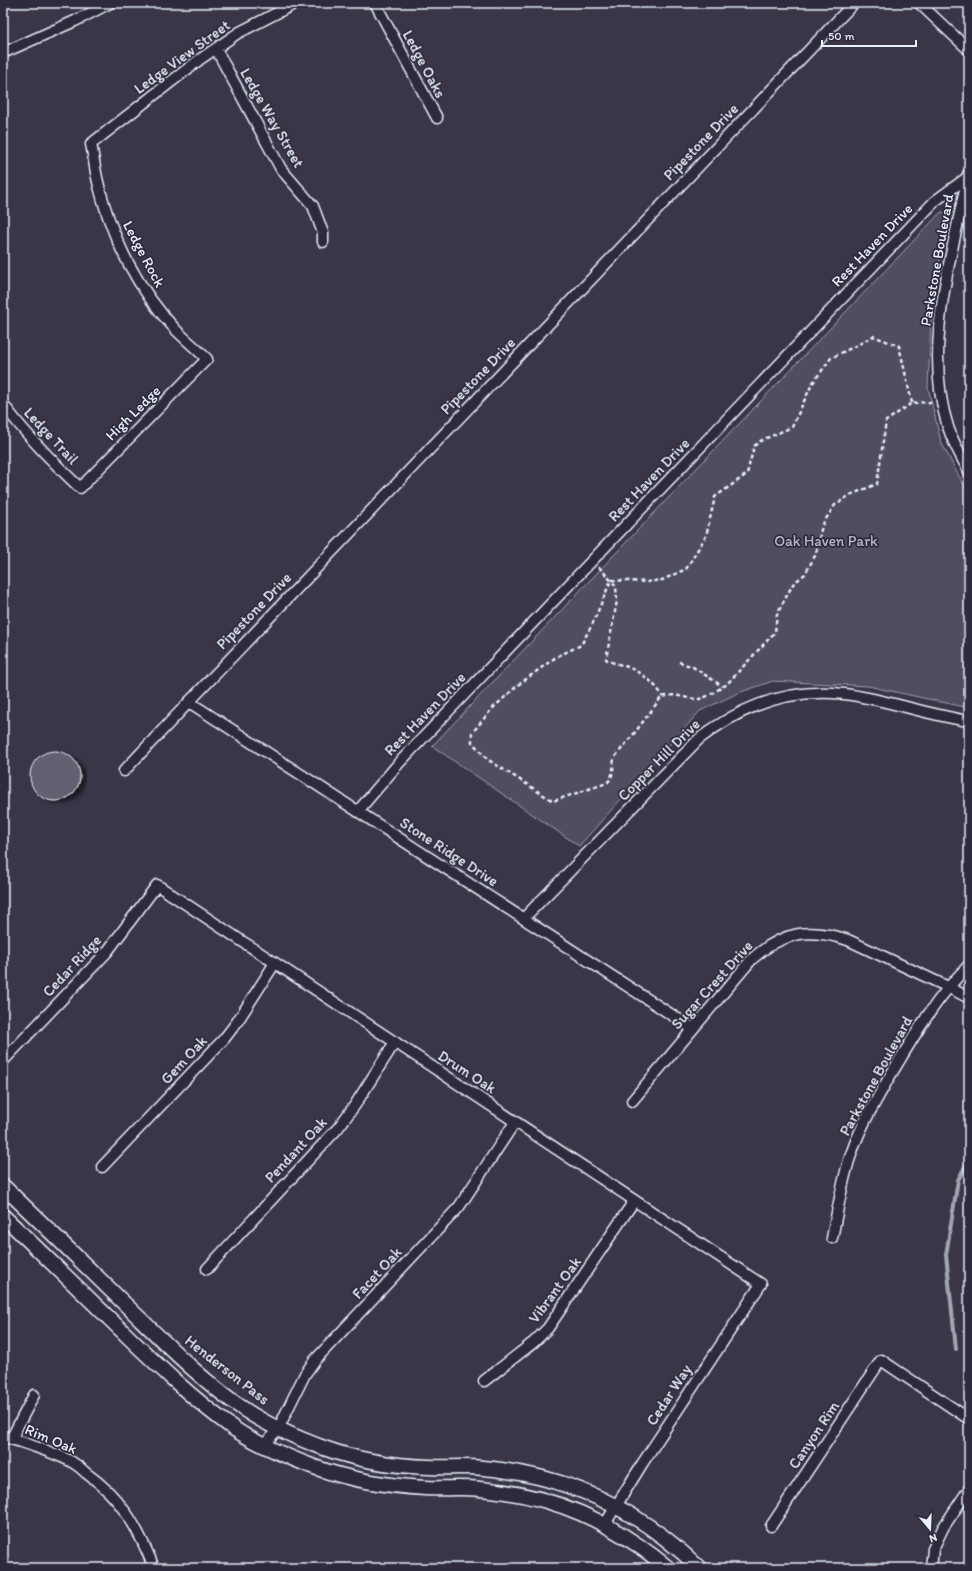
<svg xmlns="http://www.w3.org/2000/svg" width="972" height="1571" font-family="Itim,sans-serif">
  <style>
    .green { fill: #504e5f; stroke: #9ca0ac }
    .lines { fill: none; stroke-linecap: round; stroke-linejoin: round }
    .stream { stroke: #a2a6b1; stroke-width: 4 }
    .building { fill: #636171; stroke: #e8f1f8; filter: url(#shadow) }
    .street-casing { stroke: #e8f1f8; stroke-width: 13 }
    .secondary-casing { stroke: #e8f1f8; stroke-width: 17 }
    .path { stroke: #e8f1f8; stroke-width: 2.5; stroke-dasharray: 4 3; stroke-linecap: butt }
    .street { stroke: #2f2a3d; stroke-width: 10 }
    .secondary { stroke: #2f2a3d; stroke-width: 14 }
    .labels { text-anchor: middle; stroke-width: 3.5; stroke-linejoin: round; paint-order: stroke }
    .street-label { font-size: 15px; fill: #e8f1f8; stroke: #2f2a3d }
    .park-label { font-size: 15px; fill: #b3b8c2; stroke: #2f2a3d }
  </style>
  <defs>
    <filter id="shadow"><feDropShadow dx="4.5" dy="2.5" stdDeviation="2" flood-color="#0009"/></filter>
  </defs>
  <rect width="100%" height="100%" fill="#3a3648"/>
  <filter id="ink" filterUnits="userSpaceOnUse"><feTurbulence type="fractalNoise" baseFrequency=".025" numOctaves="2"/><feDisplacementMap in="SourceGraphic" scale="8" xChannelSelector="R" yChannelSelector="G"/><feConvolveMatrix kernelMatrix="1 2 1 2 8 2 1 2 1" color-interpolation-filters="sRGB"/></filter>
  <g filter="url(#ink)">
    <path class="green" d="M941 212 947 213 948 217 932 302 928 387 941 442 969 495V708L868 686 773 681 738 693 700 711 579 846 432 746Z"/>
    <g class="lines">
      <path class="stream" d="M956 1349 946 1255 958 1180 969 1159"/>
    </g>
    <circle class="building" cx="55" cy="776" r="25"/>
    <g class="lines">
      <g class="street-casing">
        <g id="street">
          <path d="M375 3 437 118"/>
          <path d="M919 3 969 50"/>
          <path d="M216 49 281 169 313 206 323 233V242"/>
          <path d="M5 52 75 21 110 3"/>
          <path d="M968 174C953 255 922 345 948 427 953 442 961 457 969 471"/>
          <path d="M3 404C26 435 52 461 80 488L207 359C197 349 186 340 176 330 138 290 112 239 99 186 95 172 94 158 91 144L199 60 238 33 296 3"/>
          <path d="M189 702 692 1028"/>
          <path d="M124 771 189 702 854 3"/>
          <path d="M358 811 399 763 935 201 968 177"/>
          <path d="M524 918 699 739C741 706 790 688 844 694 886 699 927 715 969 721"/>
          <path d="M3 1061 107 952 157 885 761 1284 642 1464 605 1524"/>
          <path d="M632 1101 752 959C782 932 809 927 848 940L948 987 969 998"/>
          <path d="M102 1167 224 1039 237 1022 275 963"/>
          <path d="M3 1200 10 1193"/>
          <path d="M832 1238C837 1214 841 1188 848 1164 857 1132 874 1104 890 1076 915 1035 934 1000 969 965"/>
          <path d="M207 1269 338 1128 355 1105 395 1042"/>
          <path d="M484 1381 534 1342 548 1328 634 1201"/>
          <path d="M3 1436C26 1444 51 1451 72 1462 77 1465 82 1469 86 1473 122 1498 138 1528 154 1568"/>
          <path d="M11 1439 34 1395"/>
          <path d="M264 1445 278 1429 305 1374 315 1360 459 1207 515 1122"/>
          <path d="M771 1526 881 1360 969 1419"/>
          <path d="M931 1568 933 1549 943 1528 969 1489"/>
        </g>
      </g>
      <g class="secondary-casing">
        <g id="secondary">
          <path d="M3 1186C45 1226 86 1266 128 1307 165 1343 202 1381 245 1410 269 1426 297 1438 324 1448 357 1460 393 1466 429 1467 447 1468 465 1466 483 1468 567 1475 639 1509 699 1568"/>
          <path d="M3 1216C41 1252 78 1288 116 1325 153 1361 191 1398 233 1428 256 1444 288 1457 314 1467 350 1480 388 1486 425 1488 444 1489 462 1487 480 1489 554 1495 611 1521 668 1568"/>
        </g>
      </g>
      <g class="path">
        <path d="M912 403 899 346 873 336 861 343 831 358 812 384 792 427 762 440 754 446 747 474 715 497 706 536 686 569 662 580 647 582 611 580 593 623 581 645 556 657 518 685 491 710 472 733V742L487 759 553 801 607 783C614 776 613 768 614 758L633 735 660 699C672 690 686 700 699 699 706 698 721 688 727 684L775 632 777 614 793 584 805 574 816 554 822 525 835 505 850 495 877 484 886 421 912 403 932 402"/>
        <path d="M599 567 616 586 617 601 606 659C613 664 622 664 630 668 643 674 656 684 663 697"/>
        <path d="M679 662 693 667 722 686"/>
      </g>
      <use href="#street" class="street"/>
      <use href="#secondary" class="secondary"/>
    </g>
  </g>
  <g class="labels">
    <g class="street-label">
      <text transform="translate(182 57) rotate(-36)" y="5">Ledge View Street</text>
      <text transform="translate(424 64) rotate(62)" y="5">Ledge Oaks</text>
      <text transform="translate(272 118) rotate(60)" y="5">Ledge Way Street</text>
      <text transform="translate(701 142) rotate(-46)" y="5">Pipestone Drive</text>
      <text transform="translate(872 245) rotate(-46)" y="5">Rest Haven Drive</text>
      <text transform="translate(144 254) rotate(62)" y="5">Ledge Rock</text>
      <text transform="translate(937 260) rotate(-80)" y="5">Parkstone Boulevard</text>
      <text transform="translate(478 376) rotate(-46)" y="5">Pipestone Drive</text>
      <text transform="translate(133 413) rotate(-45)" y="5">High Ledge</text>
      <text transform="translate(51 436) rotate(47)" y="5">Ledge Trail</text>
      <text transform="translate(649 480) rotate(-46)" y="5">Rest Haven Drive</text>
      <text transform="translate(254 611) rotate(-46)" y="5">Pipestone Drive</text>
      <text transform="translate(425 714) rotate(-46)" y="5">Rest Haven Drive</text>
      <text transform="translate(659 760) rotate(-45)" y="5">Copper Hill Drive</text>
      <text transform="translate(449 852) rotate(33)" y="5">Stone Ridge Drive</text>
      <text transform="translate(72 966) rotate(-47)" y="5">Cedar Ridge</text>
      <text transform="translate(712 985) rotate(-48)" y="5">Sugar Crest Drive</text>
      <text transform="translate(184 1060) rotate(-47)" y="5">Gem Oak</text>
      <text transform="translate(467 1072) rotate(33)" y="5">Drum Oak</text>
      <text transform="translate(876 1076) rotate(-61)" y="5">Parkstone Boulevard</text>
      <text transform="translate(296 1150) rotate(-47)" y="5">Pendant Oak</text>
      <text transform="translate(377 1273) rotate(-47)" y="5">Facet Oak</text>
      <text transform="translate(555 1290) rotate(-54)" y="5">Vibrant Oak</text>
      <text transform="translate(227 1370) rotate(38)" y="5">Henderson Pass</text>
      <text transform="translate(669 1395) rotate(-57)" y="5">Cedar Way</text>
      <text transform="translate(814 1435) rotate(-56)" y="5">Canyon Rim</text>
      <text transform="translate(51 1439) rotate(23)" y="5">Rim Oak</text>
    </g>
    <g class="park-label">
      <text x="826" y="546">Oak Haven Park</text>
    </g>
  </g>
  <rect width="972" height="1571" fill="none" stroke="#2f2a3d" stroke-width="16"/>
  <rect x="8" y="8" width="956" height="1555" fill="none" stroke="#e8f1f8" stroke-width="1.5" filter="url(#ink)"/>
  <g transform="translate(930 1529) rotate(161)" stroke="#2f2a3d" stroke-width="3" paint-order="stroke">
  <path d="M0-3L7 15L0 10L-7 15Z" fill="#e8f1f8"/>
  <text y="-6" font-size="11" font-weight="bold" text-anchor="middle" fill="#e8f1f8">N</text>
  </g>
  <path d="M822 40v6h94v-6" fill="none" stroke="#e8f1f8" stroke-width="2"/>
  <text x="828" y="40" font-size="12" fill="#e8f1f8" stroke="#2f2a3d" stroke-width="3" paint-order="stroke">50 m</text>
</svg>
